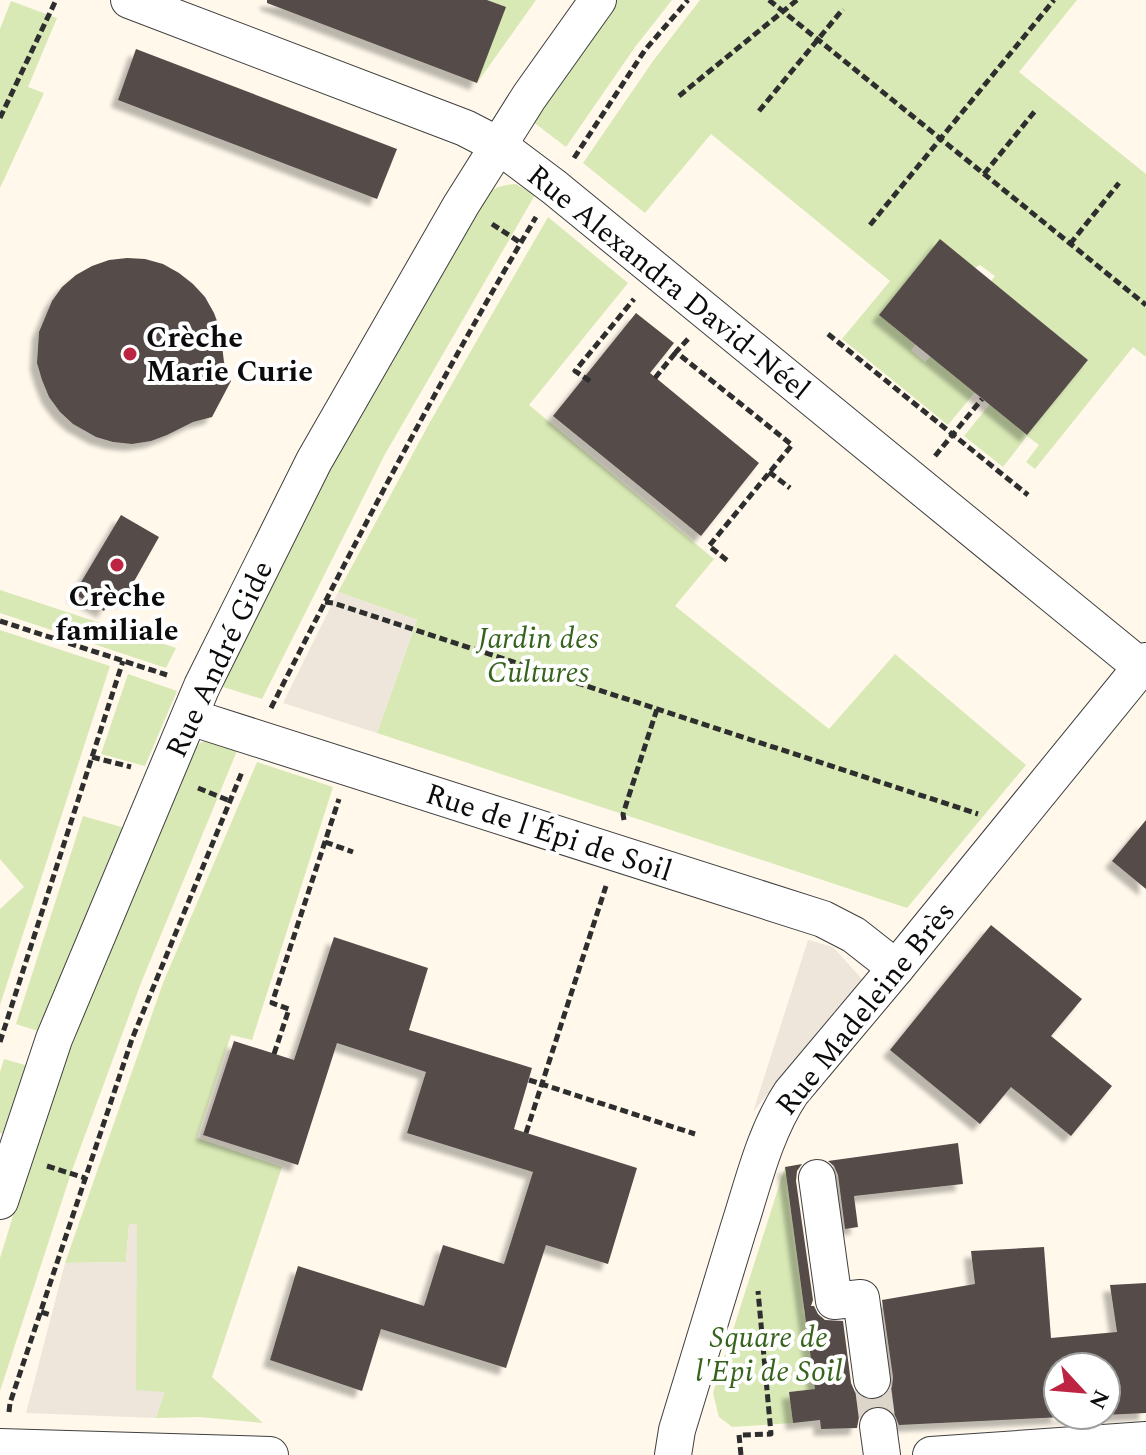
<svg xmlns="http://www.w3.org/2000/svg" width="1146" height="1455" font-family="Spectral,serif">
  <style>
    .green { fill: #d8e9b5 }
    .plaza { fill: #eee6db }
    .building { fill: #554b49; fill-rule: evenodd; filter: url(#shadow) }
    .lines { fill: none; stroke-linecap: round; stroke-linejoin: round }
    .minor-tunnel { stroke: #dbd5ca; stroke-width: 36; stroke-dasharray: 36 18; stroke-linecap: butt }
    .minor-casing { stroke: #3f3f3f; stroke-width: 38 }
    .path { stroke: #2e2e2e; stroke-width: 5; stroke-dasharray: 8 4; stroke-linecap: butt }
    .minor { stroke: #fff; stroke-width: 36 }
    .poi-dot { fill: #bc2442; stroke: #fff; stroke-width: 3 }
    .labels { text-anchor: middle; stroke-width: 8; stroke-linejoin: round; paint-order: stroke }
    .street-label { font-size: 30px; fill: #0c0c0c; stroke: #fff }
    .poi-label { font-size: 30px; font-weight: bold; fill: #0c0c0c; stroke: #fff; text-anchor: start }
    .park-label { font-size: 30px; font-style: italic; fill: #36641d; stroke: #fff }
  </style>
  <defs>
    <filter id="shadow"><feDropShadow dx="-7" dy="7" stdDeviation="2" flood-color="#0004"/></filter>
  </defs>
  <rect width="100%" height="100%" fill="#fff8eb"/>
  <g class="green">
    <path d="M487 0H536L477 83 505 7Z"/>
    <path d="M617 0H672L635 47 566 147 532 121Z"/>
    <path d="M700 0H1077L1019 72 1146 174V357L1133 347 1035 469 1026 462 1039 445 1027 436 1003 467 964 436 990 404 1027 435 1088 360 991 281 995 276 980 265 975 268 940 240 919 265 916 344 911 350 925 362 931 356 975 392 948 425 842 339 890 281 711 134 645 213 583 163 653 61Z"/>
    <path d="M11 1 57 18 28 87 44 93 0 188V29Z"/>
    <path d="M516 184 535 195 384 456 262 699 223 687 226 676 326 475 485 196C495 187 502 185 516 184Z"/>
    <path d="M548 217 628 283 529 405 714 559 675 606 829 729 895 654 1026 765 907 908 377 733 417 620 338 592 430 422Z"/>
    <path d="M0 590 176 648 166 668 0 613Z"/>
    <path d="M0 630 110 666 0 1005V909L24 887 0 859Z"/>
    <path d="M128 674 177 691 145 766 101 754Z"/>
    <path d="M208 740 239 746 141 983 71 1173 0 1391V1258L30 1161 102 959 190 754 200 743Z"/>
    <path d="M257 762 333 787 252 1040 231 1035 197 1138 282 1167 212 1377 263 1423 199 1417 156 1418 164 1393 136 1391 129 1225 126 1262 65 1263 163 983Z"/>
    <path d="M83 816 125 828 44 1033 16 1024Z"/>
    <path d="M4 1059 32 1067 9 1136 0 1133V1072Z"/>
    <path d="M785 1167 815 1389 789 1392 793 1423 732 1427 719 1417 713 1393Z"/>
  </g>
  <g class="plaza">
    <path d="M338 592 417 620 377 733 283 703Z"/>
    <path d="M808 940 833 947 862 979 753 1112Z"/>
    <path d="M129 1224H137L136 1390 164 1392 156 1418 26 1413 65 1263 126 1262Z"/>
  </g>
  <g class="building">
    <path d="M267 0H487L506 7 477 83 267 3Z"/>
    <path d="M136 49 397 149 377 199 118 100Z"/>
    <path d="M940 239 1088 360 1027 435 879 315Z"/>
    <path d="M127 258 145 259 163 264 179 273 193 284 205 297 214 313 220 329 224 362 231 381 212 417 193 422 167 435 151 441 132 444 113 442 96 437 73 424 60 412 49 397 42 380 37 363 39 332 52 301 62 287 76 275 92 266 109 260Z"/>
    <path d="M636 313 674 343 650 373 759 463 701 536 553 416Z"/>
    <path d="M121 515 159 537 123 601 113 595 104 611 74 594Z"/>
    <path d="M1146 820V889L1112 861Z"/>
    <path d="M991 925 1082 999 1051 1036 1112 1086 1071 1136 1011 1087 980 1124 890 1050Z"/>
    <path d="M334 937 428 968 409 1030 532 1068 514 1129 637 1168 608 1264 546 1245 506 1368 381 1329 362 1391 270 1360 298 1266 424 1306 443 1245 504 1264 533 1172 407 1133 426 1072 337 1043 298 1165 203 1135 234 1041 294 1060Z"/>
    <path d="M958 1143 963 1184 854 1196 858 1227 845 1229 838 1175 834 1166 828 1161Z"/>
    <path d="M802 1164 797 1171 796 1181 813 1300 811 1306H814L818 1314 825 1320 843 1321 851 1383 855 1392 863 1399 874 1401 884 1397 892 1387 893 1377 882 1300 975 1284 971 1251 1044 1247 1051 1338 1117 1332 1110 1285 1146 1283V1413L899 1425 894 1413 887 1407 876 1405 865 1410 859 1417 857 1428 821 1429 820 1420 793 1423 789 1392 815 1389 785 1167ZM1058 1367H1106V1415H1058Z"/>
  </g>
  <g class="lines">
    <path class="minor-tunnel" d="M872 1380 878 1426"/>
    <g class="minor-casing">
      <g id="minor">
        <path d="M129 0 465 128 498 145 554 187 1146 671"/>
        <path d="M190 717 823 919 854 935 896 968"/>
        <path d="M817 1178 834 1301 861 1298 872 1380"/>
        <path d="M0 1201 54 1039 202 686 314 461 461 205 529 97 598 0"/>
        <path d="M878 1426 882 1455"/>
        <path d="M0 1447 270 1455"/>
        <path d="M673 1455 677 1430C697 1363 718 1297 738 1230 753 1184 764 1134 791 1093L896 968 1146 661"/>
        <path d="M931 1455 1146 1440"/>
      </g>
    </g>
    <g class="path">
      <path d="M769 0 1146 305"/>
      <path d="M679 96 797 0"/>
      <path d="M759 111 843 9"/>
      <path d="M0 118 56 0"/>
      <path d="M574 158 645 50 688 0"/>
      <path d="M984 174 1035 111"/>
      <path d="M492 224 521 243"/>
      <path d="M870 225 1054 0"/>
      <path d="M1070 244 1119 183"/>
      <path d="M828 334 1028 495"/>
      <path d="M688 339 676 352 792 445 709 546 729 562"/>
      <path d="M655 378 676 352"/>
      <path d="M590 381 575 371 634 299"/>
      <path d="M935 456 982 399"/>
      <path d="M769 472 790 488"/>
      <path d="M325 602 333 603 978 814"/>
      <path d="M0 621 167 675"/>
      <path d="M271 708C355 542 441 377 536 217"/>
      <path d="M92 757 131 767"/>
      <path d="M198 788 230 801"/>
      <path d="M624 820 623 814 657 709"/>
      <path d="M325 842 353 852"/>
      <path d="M0 1042 123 661"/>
      <path d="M274 1054 289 1009 272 1003 339 799"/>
      <path d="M529 1080 695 1134"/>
      <path d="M526 1133 606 886"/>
      <path d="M47 1166 85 1178"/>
      <path d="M41 1312 51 1315"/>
      <path d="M9 1412 10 1403 132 1039 242 772"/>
      <path d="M741 1455 739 1435 771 1434 758 1291"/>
    </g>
    <use href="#minor" class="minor"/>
  </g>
  <g class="poi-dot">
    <circle cx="130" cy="354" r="8"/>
    <circle cx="117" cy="565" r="8"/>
  </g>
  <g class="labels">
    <g class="street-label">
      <text transform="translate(669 282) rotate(39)" y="10">Rue Alexandra David-Néel</text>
      <text transform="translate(219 659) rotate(-65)" y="10">Rue André Gide</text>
      <text transform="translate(549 832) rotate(18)" y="10">Rue de l'Épi de Soil</text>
      <text transform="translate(865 1008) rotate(-51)" y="10">Rue Madeleine Brès</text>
    </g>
    <g class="poi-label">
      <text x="146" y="347">Crèche<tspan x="146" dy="34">Marie Curie</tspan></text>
      <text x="117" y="606" text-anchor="middle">Crèche<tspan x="117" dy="34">familiale</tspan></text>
    </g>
    <g class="park-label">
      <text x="538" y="648">Jardin des<tspan x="538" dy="34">Cultures</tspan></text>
      <text x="769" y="1347">Square de<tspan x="769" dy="34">l'Epi de Soil</tspan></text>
    </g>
  </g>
  <g transform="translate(1082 1391) rotate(116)"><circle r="38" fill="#ffffff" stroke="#9e9e9e" stroke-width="2"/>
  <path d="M0-6L14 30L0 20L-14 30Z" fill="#bc2442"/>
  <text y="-12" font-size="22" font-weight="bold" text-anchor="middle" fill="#0c0c0c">N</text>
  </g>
</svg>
